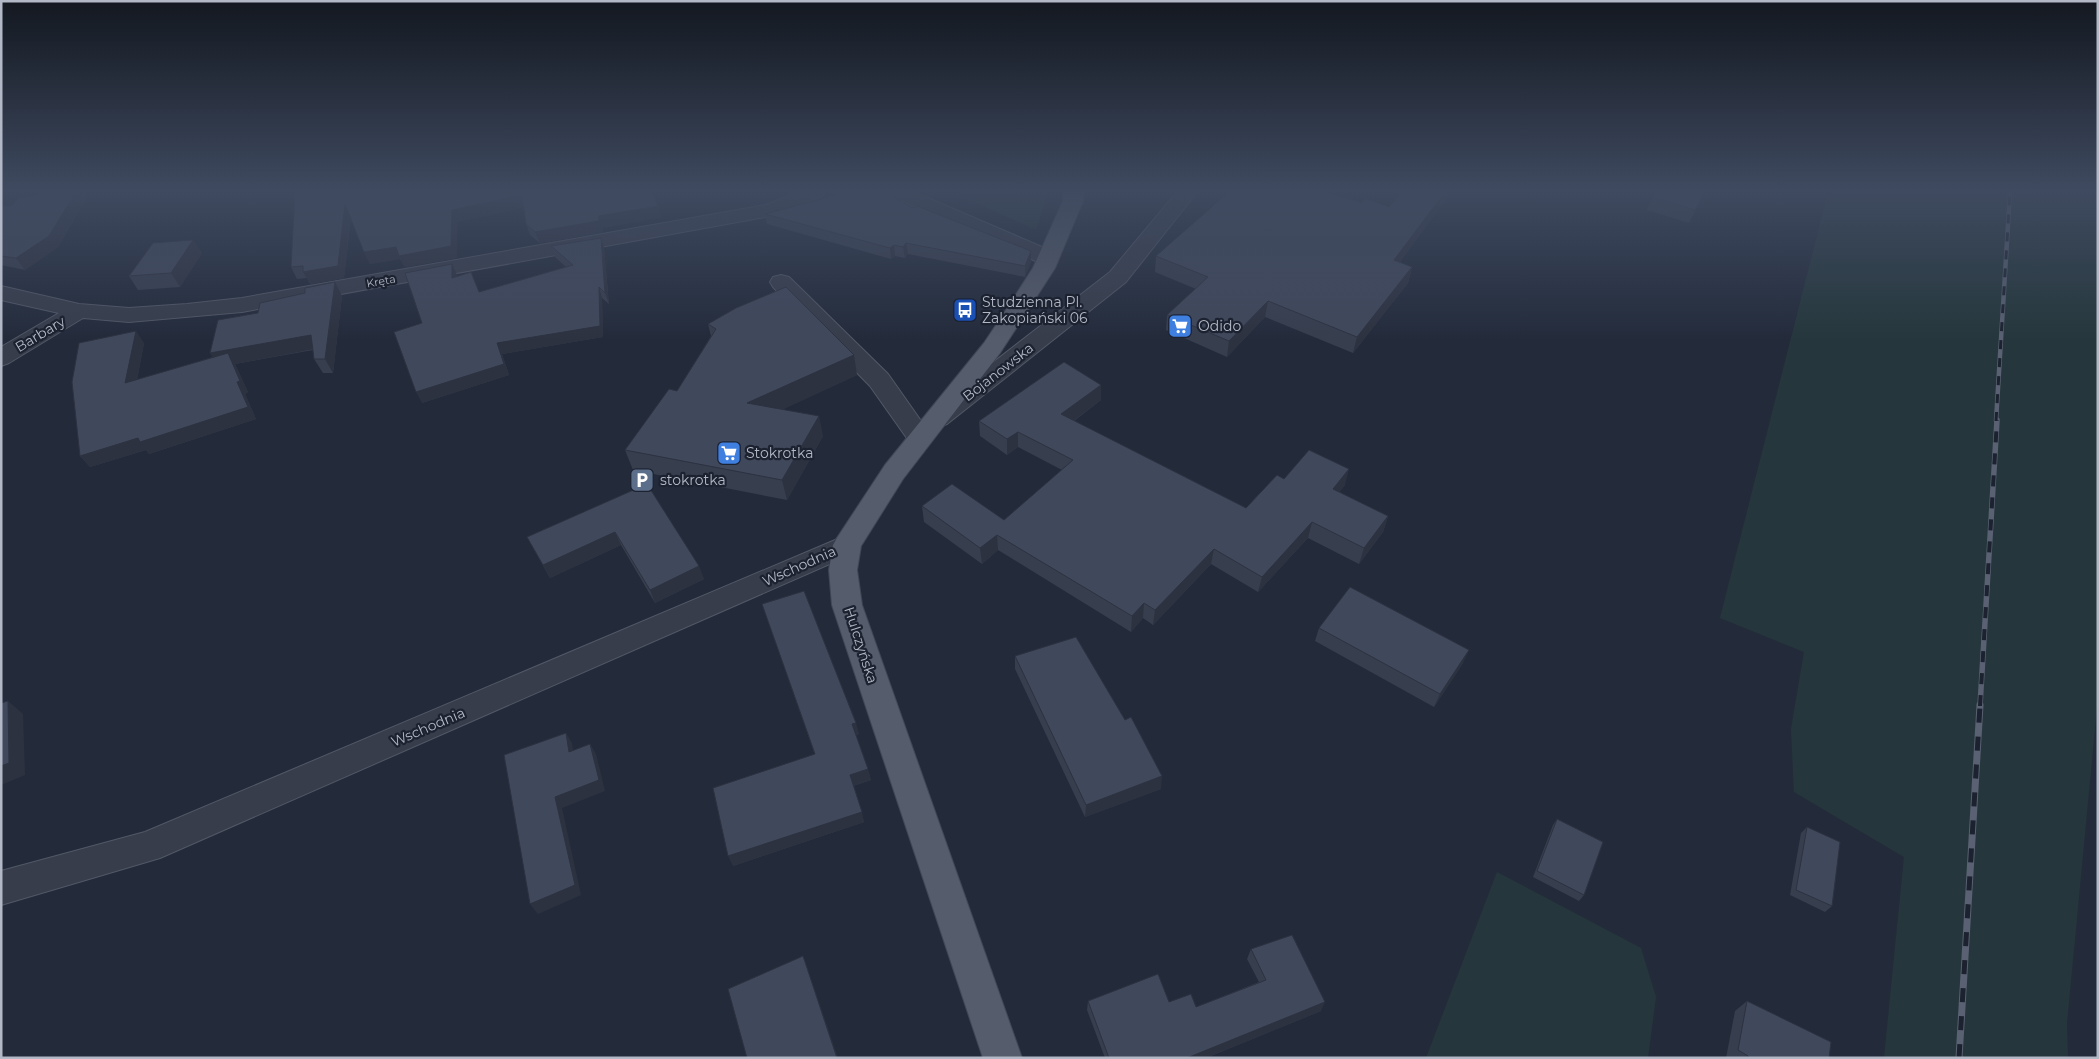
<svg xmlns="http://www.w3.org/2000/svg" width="2099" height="1059" font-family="Montserrat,sans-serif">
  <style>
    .green { fill: #25373c }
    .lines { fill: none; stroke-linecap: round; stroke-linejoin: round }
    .street-casing { stroke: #525866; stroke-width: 2 }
    .primary-casing { stroke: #404654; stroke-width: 2 }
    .street { fill: #373d4b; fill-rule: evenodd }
    .primary { fill: #555c6b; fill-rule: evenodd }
    .rail-far2-casing { stroke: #596172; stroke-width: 4.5 }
    .rail-far1-casing { stroke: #596172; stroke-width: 5.5 }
    .rail-casing { stroke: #596172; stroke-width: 7 }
    .rail-far2 { stroke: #1c2230; stroke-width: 3; stroke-dasharray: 9; stroke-linecap: butt }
    .rail-far1 { stroke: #1c2230; stroke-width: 4; stroke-dasharray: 11; stroke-linecap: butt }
    .rail { stroke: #1c2230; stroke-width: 5; stroke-dasharray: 14; stroke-linecap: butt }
    .wall { fill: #373e4e }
    .shaded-wall { fill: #2d3240 }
    .building { fill: #40485b; stroke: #2d3240 }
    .labels { text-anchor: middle; stroke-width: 4.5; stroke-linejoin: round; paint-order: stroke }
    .far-street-label { font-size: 11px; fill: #b3b8c7; stroke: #1c2230 }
    .poi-label { font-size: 14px; fill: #b3b8c7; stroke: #1c2230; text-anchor: start }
    .street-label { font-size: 14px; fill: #b3b8c7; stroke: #1c2230 }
  </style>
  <rect width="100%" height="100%" fill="#232b3b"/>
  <g class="green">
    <path d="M952 192H1048L1036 230Z"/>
    <path d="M1828 192H2098V697L2067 1023 2068 1058H1884L1904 857 1794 792 1791 729 1804 652 1720 618Z"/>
    <path d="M1497 872 1641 948 1656 997 1648 1058H1426Z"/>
  </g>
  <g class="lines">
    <g class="street-casing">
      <g id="street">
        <path d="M798 192H825L822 196 771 216 242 312 129 322 83 318 9 363 1 366V347L59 313 1 300V286L79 304 129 308 187 304 242 298 766 205Z"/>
        <path d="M888 192H914L1056 253 1059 258 1056 263 1048 265 1040 263 891 196Z"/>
        <path d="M1177 192H1197L1126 282 947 424 938 427 929 424 925 418 929 412 1110 272Z"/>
        <path d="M781 275 789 277 888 374 933 438 929 444 920 447 911 444 870 386 773 287 770 282 773 277Z"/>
        <path d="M847 535 857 538 861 545 857 552 160 858 1 905V871L145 832Z"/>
      </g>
    </g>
    <g class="primary-casing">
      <path id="primary" d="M1064 192H1084L1083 201 1055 268 1028 310 1000 353 903 479 861 546 857 570 862 605 1022 1058H983L832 605 829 570 833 545 837 538 885 465 984 343 1006 310 1033 268 1063 201Z"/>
    </g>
    <use href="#street" class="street"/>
    <use href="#primary" class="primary"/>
    <g class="rail-far2-casing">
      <path id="rail-far2" d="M1996 421 2010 192"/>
    </g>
    <g class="rail-far1-casing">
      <path id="rail-far1" d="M1980 706 1997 420"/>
    </g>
    <g class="rail-casing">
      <path id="rail" d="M1959 1058 1980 705"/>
    </g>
    <use href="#rail-far2" class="rail-far2"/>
    <use href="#rail-far1" class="rail-far1"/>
    <use href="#rail" class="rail"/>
  </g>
  <g class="wall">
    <path d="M295 192H652L662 217 602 228 603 232 540 243 530 235 526 224 524 207 457 222V258L405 267 400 259 370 264 364 252 351 218 344 278 310 284 307 278 297 279 291 267Z"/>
    <path d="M831 192H883L913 208 1031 262 1025 277 908 254 905 258 895 256 891 259 767 224 765 214 835 196Z"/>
    <path d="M1451 192 1400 262 1412 267 1408 283 1353 353 1265 317 1227 357 1166 330 1167 315 1196 289 1155 272 1156 256 1311 194 1362 203 1389 207Z"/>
    <path d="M1705 192 1689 223 1647 210 1653 197Z"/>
    <path d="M87 197 58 247 25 270 1 265V206Z"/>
    <path d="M193 240 202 253 180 287 138 290 129 276Z"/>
    <path d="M551 246 604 248 609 304 602 298 603 337 502 354 509 375 422 403V323L457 275V277L480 292 566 267 555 257Z"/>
    <path d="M342 296 333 373H323L314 359 313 350 235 364 248 392 245 394 256 419 149 454 146 450 90 467 80 456 144 343 137 380 213 357 210 353 258 313Z"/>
    <path d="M708 324 857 375 783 409 823 436 787 500 633 470 625 450 677 391 711 336Z"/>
    <path d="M1101 385V400L1074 421 1246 508 1284 479 1345 485 1339 492 1388 516 1383 532 1359 564 1308 538 1258 592 1211 564 1153 625 1143 618 1131 632 998 550 982 564 924 522 922 506 1004 520 1062 470 1018 447 1007 455 980 436 979 421Z"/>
    <path d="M647 484 704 579 655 603 621 545 550 578 527 537Z"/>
    <path d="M762 604 859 734 856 735 871 780 853 786 864 822 733 866 815 755Z"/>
    <path d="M1319 628 1463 663 1434 707 1315 641Z"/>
    <path d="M1015 656 1161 789 1085 817 1015 669Z"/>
    <path d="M1557 819 1584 895 1579 901 1533 877 1553 825Z"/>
    <path d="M1807 827 1832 906 1825 912 1790 895 1801 833Z"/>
    <path d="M1251 949 1321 1011 1206 1058H1105L1087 1010 1088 1001 1169 1002 1196 1007 1259 982 1247 959Z"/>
    <path d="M1747 1001 1829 1058H1726L1735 1011Z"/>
  </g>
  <g class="shaded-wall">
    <path d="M76 192H83L87 197 58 247 25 270 16 258Z"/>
    <path d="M1445 192H1451L1390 276 1394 260Z"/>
    <path d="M522 195 526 206 457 222V258L405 267 400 259 370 264 364 252 396 247 452 210Z"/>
    <path d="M345 204 351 215 344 278 310 284 303 272Z"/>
    <path d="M658 206 662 217 602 228 603 232 540 243 535 232 599 216Z"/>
    <path d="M601 238 604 248 609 304 605 293Z"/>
    <path d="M193 240 202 253 180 287 171 273Z"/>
    <path d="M906 243 908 254 905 258 903 247Z"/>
    <path d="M894 245 895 256 891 259 890 248Z"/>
    <path d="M1031 251V262L1025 277V266Z"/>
    <path d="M452 264 457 275V289L452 278Z"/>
    <path d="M1412 267 1408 283 1353 353 1357 337Z"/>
    <path d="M335 282 342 296 333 373 325 359Z"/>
    <path d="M599 287 602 298 603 337 502 354 509 375 422 403 416 392 497 343Z"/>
    <path d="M1268 301 1265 317 1227 357 1229 341Z"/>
    <path d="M136 331 144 343 134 395 125 383Z"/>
    <path d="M311 335 319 348 235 364 248 392 245 394 256 419 149 454 146 450 90 467 80 456 220 367 210 353Z"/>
    <path d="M854 355 857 375 752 424 747 403Z"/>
    <path d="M1101 385V400L1061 430V414Z"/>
    <path d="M819 416 823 436 787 500 782 480Z"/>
    <path d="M1018 432V447L1007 455V439Z"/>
    <path d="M1349 469 1345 485 1329 504 1333 489Z"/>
    <path d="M1388 516 1383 532 1359 564 1364 548Z"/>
    <path d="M1312 522 1308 538 1258 592 1262 577Z"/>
    <path d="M615 532 621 545 550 578 543 565Z"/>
    <path d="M997 535 998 550 982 564 980 548Z"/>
    <path d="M1214 549 1211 564 1153 625 1155 610Z"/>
    <path d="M699 566 704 579 655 603 650 590Z"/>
    <path d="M1144 603 1143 618 1131 632 1132 616Z"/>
    <path d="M1469 650 1463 663 1434 707 1440 694Z"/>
    <path d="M8 701 23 714 25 775 1 785V766Z"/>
    <path d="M856 723 859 734 854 736 852 724Z"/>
    <path d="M566 733 572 743 575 763 569 752Z"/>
    <path d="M590 744 596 754 605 791 562 808 581 895 538 914 530 904 555 797Z"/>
    <path d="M868 769 871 780 853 786 850 775Z"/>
    <path d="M1162 776 1161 789 1085 817 1086 805Z"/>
    <path d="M862 812 864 822 733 866 728 856Z"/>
    <path d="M803 956 807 967 838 1058H837Z"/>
    <path d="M1325 1002 1321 1011 1206 1058H1187Z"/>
  </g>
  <g class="building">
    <path d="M41 192H76L49 236 16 258 1 256V206H11L19 198 39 195Z"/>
    <path d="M295 192H652L658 206 599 216V221L535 232 526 224 522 195 452 210 451 246 399 256 396 247 364 252 345 204 338 266 303 272V266L291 267Z"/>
    <path d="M839 192H883L913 208 917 206 1031 251 1025 266 906 243 903 247 894 245 890 248 765 214 841 194Z"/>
    <path d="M1229 192H1308L1311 194 1313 192H1324L1362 203 1365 199 1389 207 1402 192H1445L1394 260 1412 267 1357 337 1268 301 1229 341 1167 315 1208 277 1156 256Z"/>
    <path d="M1656 192H1704L1695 210 1653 197Z"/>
    <path d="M601 238 605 293 599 287 600 326 497 343 504 364 416 392 394 332 422 323 405 273 452 264V278L471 272 479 292 573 265 551 246Z"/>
    <path d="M193 240 171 273 129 276 153 243Z"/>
    <path d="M335 282 325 359H314L311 335 210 353 218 320 258 313 260 303 305 293V288Z"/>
    <path d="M786 287 854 355 747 403 819 416 782 480 625 450 669 389 677 391 716 329 708 324 736 308Z"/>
    <path d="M136 331 125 383 228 353 240 381 237 382 248 407 140 442 138 438 80 456 72 382 79 343Z"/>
    <path d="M1064 362 1101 385 1061 414 1246 508 1277 475 1284 479 1309 450 1349 469 1333 489 1388 516 1364 548 1312 522 1262 577 1214 549 1155 610 1144 603 1132 616 997 535 980 548 922 506 952 484 1004 520 1073 460 1018 432 1007 439 979 421Z"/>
    <path d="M647 484 699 566 650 590 615 532 543 565 527 537Z"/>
    <path d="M1350 587 1469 650 1440 694 1319 628Z"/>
    <path d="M804 591 856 723 852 724 868 769 850 775 862 812 728 856 713 788 815 754 762 604Z"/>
    <path d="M1076 637 1125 720 1131 717 1162 776 1086 805 1015 656Z"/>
    <path d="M8 701 9 763 1 766V703Z"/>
    <path d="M566 733 569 752 590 744 599 780 555 797 575 885 530 904 504 755Z"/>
    <path d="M1557 819 1603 842 1584 895 1537 871Z"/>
    <path d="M1807 827 1840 842 1832 906 1796 890Z"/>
    <path d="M1292 935 1325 1002 1187 1058H1109L1088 1001 1158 974 1169 1002 1191 994 1196 1007 1266 980 1251 949Z"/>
    <path d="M803 956 837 1058H747L728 989Z"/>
    <path d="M1747 1001 1831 1042 1829 1058H1748V1056L1738 1050Z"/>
  </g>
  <linearGradient id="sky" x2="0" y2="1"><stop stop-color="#131820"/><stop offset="0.56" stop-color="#3f4a60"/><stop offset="1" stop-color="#3f4a60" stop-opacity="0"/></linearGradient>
  <rect width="2099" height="340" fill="url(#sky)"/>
  <defs>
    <g id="bus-square" transform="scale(1.25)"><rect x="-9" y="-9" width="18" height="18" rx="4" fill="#1a4fb4" stroke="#1c2230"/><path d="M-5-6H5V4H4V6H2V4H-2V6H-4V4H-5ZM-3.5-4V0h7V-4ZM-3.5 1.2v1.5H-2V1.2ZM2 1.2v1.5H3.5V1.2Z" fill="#fff"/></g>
    <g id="supermarket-square" transform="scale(1.25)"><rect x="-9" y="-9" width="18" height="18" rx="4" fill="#3f7fe0" stroke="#1c2230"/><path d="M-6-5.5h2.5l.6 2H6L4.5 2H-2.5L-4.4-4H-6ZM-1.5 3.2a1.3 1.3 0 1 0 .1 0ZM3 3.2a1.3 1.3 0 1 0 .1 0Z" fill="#fff"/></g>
    <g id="parking-square" transform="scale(1.25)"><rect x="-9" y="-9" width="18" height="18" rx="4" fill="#5c6f8a" stroke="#1c2230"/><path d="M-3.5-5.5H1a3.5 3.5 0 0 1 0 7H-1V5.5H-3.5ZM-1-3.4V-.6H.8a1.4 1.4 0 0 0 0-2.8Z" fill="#fff"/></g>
  </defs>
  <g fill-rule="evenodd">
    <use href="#bus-square" x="965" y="310"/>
    <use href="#supermarket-square" x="1180" y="326"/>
    <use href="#supermarket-square" x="729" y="453"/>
    <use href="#parking-square" x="642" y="480"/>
  </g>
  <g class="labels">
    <g class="far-street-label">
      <text transform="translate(381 281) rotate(-10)" y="4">Kręta</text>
    </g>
    <g class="poi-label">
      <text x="982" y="307">Studzienna Pl.<tspan x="982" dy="16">Zakopiański 06</tspan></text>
      <text x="1198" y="331">Odido</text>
      <text x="746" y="458">Stokrotka</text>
      <text x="660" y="485">stokrotka</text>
    </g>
    <g class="street-label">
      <text transform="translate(40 334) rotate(-31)" y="5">Barbary</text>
      <text transform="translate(998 372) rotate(-38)" y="5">Bojanowska</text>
      <text transform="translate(799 566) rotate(-24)" y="5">Wschodnia</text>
      <text transform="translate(861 645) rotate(72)" y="5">Hulczyńska</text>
      <text transform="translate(428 727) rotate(-23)" y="5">Wschodnia</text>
    </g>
  </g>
  <rect width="2099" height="1059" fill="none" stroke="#b3b8c7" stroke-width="5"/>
</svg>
